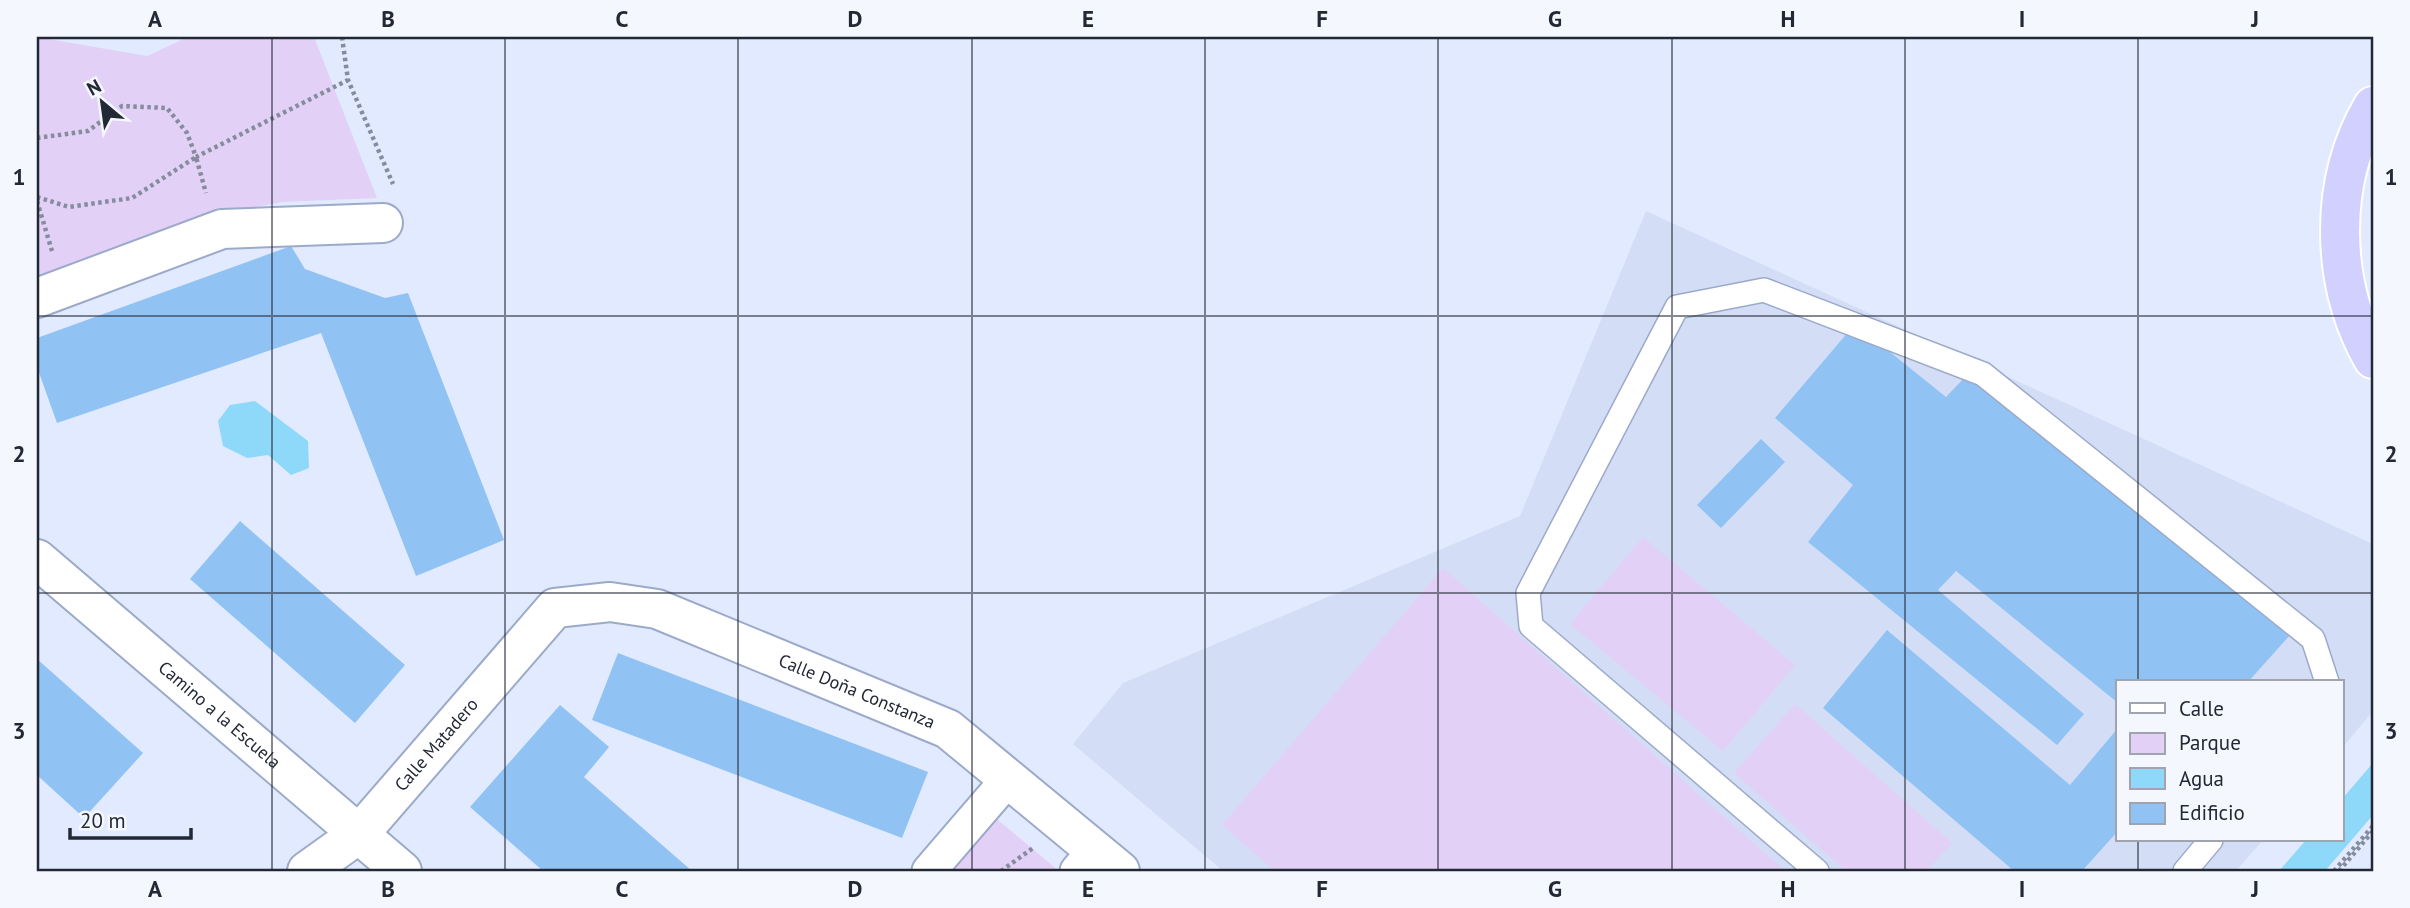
<svg xmlns="http://www.w3.org/2000/svg" width="2410" height="908" font-family="'PT Sans',sans-serif">
  <style>
    .built { fill: #d3ddf6 }
    .green { fill: #e3d0f6 }
    .water { fill: #8ed9f9 }
    .building { fill: #90c3f3 }
    .lines { fill: none; stroke-linecap: round; stroke-linejoin: round }
    .service-casing { stroke: #9caaca; stroke-width: 26 }
    .pedestrian-casing { stroke: #9caaca; stroke-width: 37 }
    .minor-casing { stroke: #9caaca; stroke-width: 42 }
    .trunk-casing { stroke: #fff; stroke-width: 42 }
    .path { stroke: #858c9d; stroke-width: 4.5; stroke-dasharray: 3.5 3.5; stroke-linecap: butt }
    .service { stroke: #fff; stroke-width: 23 }
    .pedestrian { stroke: #fff; stroke-width: 33 }
    .minor { stroke: #fff; stroke-width: 38 }
    .trunk { stroke: #d2d0fe; stroke-width: 38 }
    .grid { fill: none; stroke: #232835; stroke-width: 2; stroke-opacity: 0.55 }
    .labels { text-anchor: middle; stroke-width: 5; stroke-linejoin: round; paint-order: stroke }
    .street-label { font-size: 18px; fill: #232835; stroke: #f4f7fe }
    .neatline { fill: none; stroke: #232835; stroke-width: 2.5 }
    .grid-label { font-size: 23px; text-anchor: middle; font-weight: bold; fill: #232835 }
  </style>
  <rect width="100%" height="100%" fill="#e1eaff"/>
  <path class="built" d="M1646 211 2373 544V711L2342 748V682H2118V840H2263L2236 871H1223L1073 744 1123 683 1520 516Z"/>
  <g class="green">
    <path d="M37 37 147 56 188 37H314L377 198 282 202 203 217 37 276Z"/>
    <path d="M1643 537 1795 665 1723 751 1570 624Z"/>
    <path d="M1443 568 1785 871H1275L1222 825Z"/>
    <path d="M1795 704 1952 843 1927 871H1846L1734 773Z"/>
    <path d="M992 815 1059 871H945Z"/>
  </g>
  <g class="water">
    <path d="M255 401 308 441 309 468 291 475 268 455 247 458 223 446 218 421 230 405Z"/>
    <path d="M2373 763V815L2325 871H2279L2306 840H2342V799Z"/>
  </g>
  <g class="building">
    <path d="M291 246 305 269 385 298 408 293 504 540 416 576 321 333 57 423 37 367V338Z"/>
    <path d="M1855 324 1946 397 1968 374 2290 635 2248 682H2118V703L1956 571 1938 590 2084 714 2057 745 1808 542 1853 485 1775 418Z"/>
    <path d="M1761 439 1785 462 1721 528 1697 505Z"/>
    <path d="M240 521 405 665 355 723 190 579Z"/>
    <path d="M1887 630 2070 785 2118 728V831L2082 871H2014L1823 708Z"/>
    <path d="M618 653 928 772 902 838 592 720Z"/>
    <path d="M37 659 143 753 84 818 37 775Z"/>
    <path d="M560 705 609 747 584 777 692 871H543L470 807Z"/>
  </g>
  <g class="lines">
    <g class="service-casing">
      <g id="service">
        <path d="M1817 871 1531 626 1528 593 1677 307 1764 290 1983 374 2313 639 2327 682"/>
        <path d="M2185 871 2211 840"/>
      </g>
    </g>
    <g class="pedestrian-casing">
      <g id="pedestrian">
        <path d="M929 871 1009 778"/>
        <path d="M1077 871 1095 850"/>
      </g>
    </g>
    <g class="minor-casing">
      <g id="minor">
        <path d="M37 298 222 229 383 223"/>
        <path id="s1" d="M37 559 402 871"/>
        <path id="s2" d="M307 871 360 833 555 608 610 602 657 609 948 729 1120 871"/>
      </g>
    </g>
    <g class="trunk-casing">
      <path id="trunk" d="M2373 106C2328 182 2330 283 2373 359"/>
    </g>
    <g class="path">
      <path d="M342 37 348 80 393 184"/>
      <path d="M37 138 88 131 122 106 167 108 187 133 196 157 348 80"/>
      <path d="M37 197 69 207 132 198 196 157 206 193"/>
      <path d="M37 201 52 251"/>
      <path d="M1001 871 1033 848"/>
      <path d="M2334 871 2373 826"/>
      <path d="M2339 871 2373 831"/>
    </g>
    <use href="#service" class="service"/>
    <use href="#pedestrian" class="pedestrian"/>
    <use href="#minor" class="minor"/>
    <use href="#trunk" class="trunk"/>
  </g>
  <path class="grid" d="M272 37V871M505 37V871M738 37V871M972 37V871M1205 37V871M1438 37V871M1672 37V871M1905 37V871M2138 37V682M37 316H2373M37 593H2373M2138 840V871"/>
  <g class="labels">
    <g class="street-label">
      <text dy="6" stroke="none"><textPath href="#s2" startOffset="682">Calle Doña Constanza</textPath></text>
      <text dy="6" stroke="none"><textPath href="#s1" startOffset="240">Camino a la Escuela</textPath></text>
      <text dy="6" stroke="none"><textPath href="#s2" startOffset="182">Calle Matadero</textPath></text>
    </g>
  </g>
  <rect width="2410" height="908" fill="none" stroke="#f4f7fe" stroke-width="77"/>
  <rect x="2116" y="680" width="228" height="161" fill="#f4f7fe" stroke="#a0a4ae" stroke-width="2"/>
  <rect x="2130" y="703" width="35" height="10" fill="#ffffff" stroke="#a0a4ae" stroke-width="2"/>
  <text x="2179" y="716" font-size="21" fill="#232835">Calle</text>
  <rect x="2130" y="733" width="35" height="21" fill="#e3d0f6" stroke="#a0a4ae" stroke-width="2"/>
  <text x="2179" y="750" font-size="21" fill="#232835">Parque</text>
  <rect x="2130" y="768" width="35" height="21" fill="#8ed9f9" stroke="#a0a4ae" stroke-width="2"/>
  <text x="2179" y="786" font-size="21" fill="#232835">Agua</text>
  <rect x="2130" y="803" width="35" height="21" fill="#90c3f3" stroke="#a0a4ae" stroke-width="2"/>
  <text x="2179" y="820" font-size="21" fill="#232835">Edificio</text>
  <g transform="translate(102 102) rotate(331)" stroke="#f4f7fe" stroke-width="5" paint-order="stroke">
  <path d="M0-5L12 26L0 18L-12 26Z" fill="#232835"/>
  <text y="-10" font-size="19" font-weight="bold" text-anchor="middle" fill="#232835">N</text>
  </g>
  <path d="M70 828v10h121v-10" fill="none" stroke="#232835" stroke-width="3.5"/>
  <text x="80" y="828" font-size="21" fill="#232835" stroke="#f4f7fe" stroke-width="5" paint-order="stroke">20 m</text>
  <rect x="38" y="38" width="2334" height="832" class="neatline"/>
  <g class="grid-label">
    <text x="155" y="27">A</text>
    <text x="388" y="27">B</text>
    <text x="622" y="27">C</text>
    <text x="855" y="27">D</text>
    <text x="1088" y="27">E</text>
    <text x="1322" y="27">F</text>
    <text x="1555" y="27">G</text>
    <text x="1788" y="27">H</text>
    <text x="2022" y="27">I</text>
    <text x="2255" y="27">J</text>
    <text x="19" y="185">1</text>
    <text x="2391" y="185">1</text>
    <text x="19" y="462">2</text>
    <text x="2391" y="462">2</text>
    <text x="19" y="739">3</text>
    <text x="2391" y="739">3</text>
    <text x="155" y="897">A</text>
    <text x="388" y="897">B</text>
    <text x="622" y="897">C</text>
    <text x="855" y="897">D</text>
    <text x="1088" y="897">E</text>
    <text x="1322" y="897">F</text>
    <text x="1555" y="897">G</text>
    <text x="1788" y="897">H</text>
    <text x="2022" y="897">I</text>
    <text x="2255" y="897">J</text>
  </g>
</svg>
